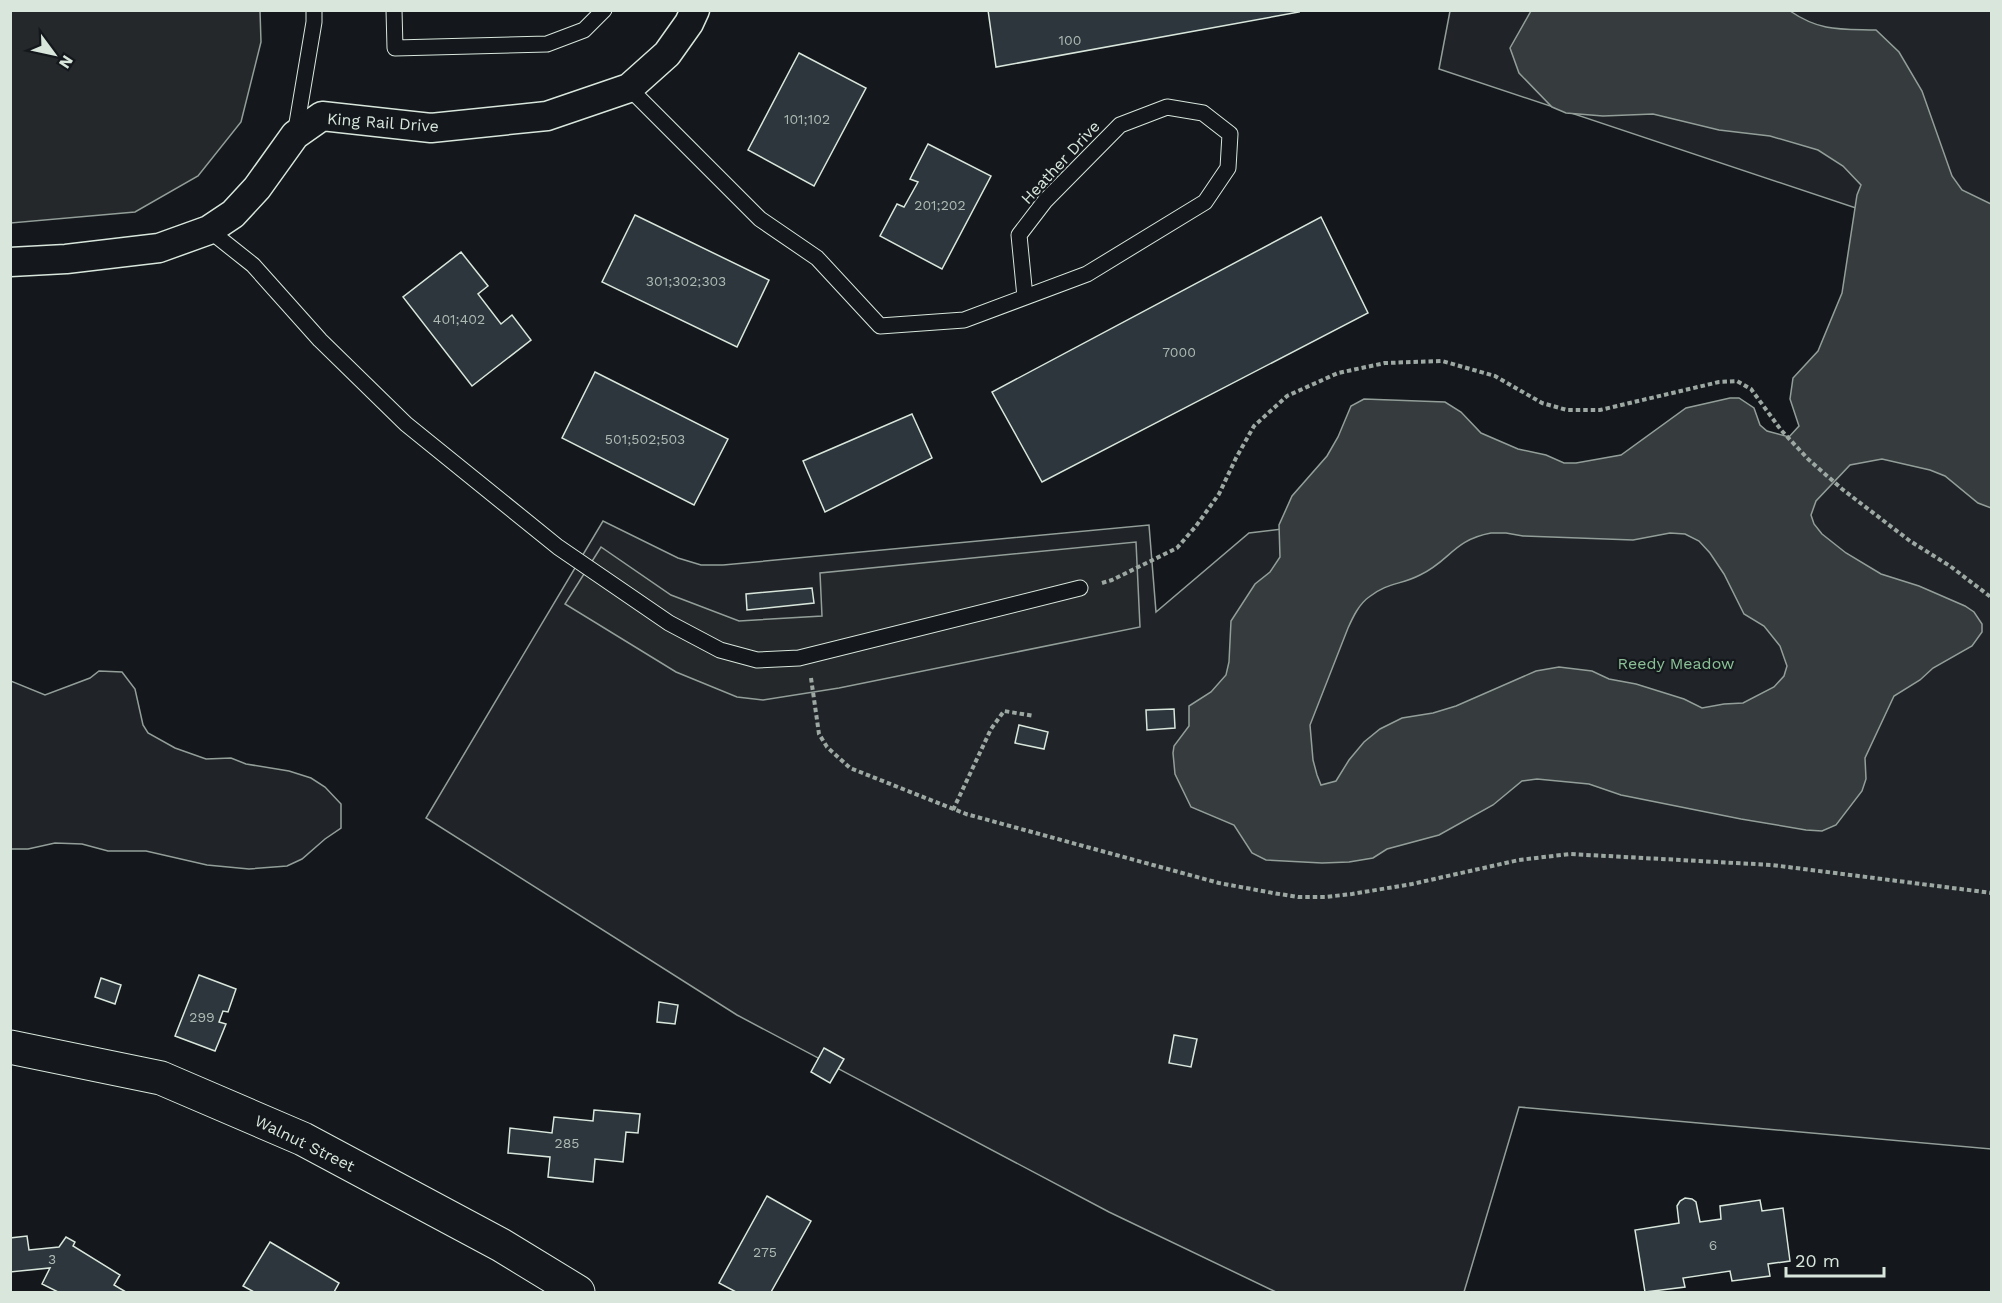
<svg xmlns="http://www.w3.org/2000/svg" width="2002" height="1303" font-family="'Work Sans',sans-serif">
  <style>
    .green { fill: #202428; stroke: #939e99; stroke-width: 1.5 }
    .parking { fill: #24282b; stroke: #939e99; stroke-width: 1.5 }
    .water { fill: #363b3e; stroke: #939e99; stroke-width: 1.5; fill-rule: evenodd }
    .building { fill: #2c363c; stroke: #d8e6dc; stroke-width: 1.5 }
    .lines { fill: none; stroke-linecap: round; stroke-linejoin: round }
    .lane-casing { stroke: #d8e6dc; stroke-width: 17 }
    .street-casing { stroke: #d8e6dc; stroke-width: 31 }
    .secondary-casing { stroke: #d8e6dc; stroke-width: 35 }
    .path { stroke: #9da8a2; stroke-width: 4; stroke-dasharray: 4.5 3; stroke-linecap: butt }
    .lane { stroke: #14181c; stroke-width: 15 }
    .street { stroke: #14181c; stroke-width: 28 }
    .secondary { stroke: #14181c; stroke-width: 33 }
    .labels { text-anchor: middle; stroke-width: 4.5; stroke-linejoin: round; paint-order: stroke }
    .number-label { font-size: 14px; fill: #adbab4 }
    .street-label { font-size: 16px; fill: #d8e6dc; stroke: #14181c }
    .park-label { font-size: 16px; fill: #8ac095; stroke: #14181c }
  </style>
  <rect width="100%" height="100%" fill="#14181c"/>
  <g class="green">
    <path d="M1450 11H1991V1149L1519 1107 1464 1292H1276L1109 1212 737 1015 426 818 603 521 678 558 701 565H723L1149 525 1156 612 1249 533 1755 471 1847 399 1856 208 1439 69Z"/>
    <path d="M99 671 122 672 135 689 143 725 148 733 175 748 206 759 231 758 246 764 289 771 311 778 325 787 341 804V828L325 839 302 859 287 866 249 869 207 865 146 851H108L82 844 55 843 28 849H11V681L45 695 90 678Z"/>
  </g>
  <g class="parking">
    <path d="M11 10 260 11 261 42 241 122 198 176 135 212 11 223Z"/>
    <path d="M1136 542 1140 627 839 688 763 700 737 697 676 672 565 604 601 547 671 595 739 621 822 616 820 573Z"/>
  </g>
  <path class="water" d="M1531 11H1790C1821 32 1841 29 1876 30L1899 52 1922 91 1952 176 1962 190 1991 204V508L1978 503 1945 476 1930 470 1882 459 1850 465 1816 501 1811 515 1814 524 1822 534 1846 553 1881 574 1919 586 1965 606 1974 612 1982 624V632L1972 646 1933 668 1920 680 1894 696 1865 758 1866 779 1862 791 1836 825 1822 831 1806 830 1741 819 1621 795 1589 784 1537 779 1522 781 1493 805 1439 835 1387 849 1373 858 1349 862 1322 863 1266 860 1252 853 1234 825 1191 807 1175 774 1173 753 1174 746 1189 726V706L1211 692 1226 675 1229 662 1231 621 1255 584 1270 572 1280 557 1279 525 1292 496 1327 456 1338 437 1351 406 1364 399 1445 402 1461 412 1481 433 1518 449 1546 455 1564 463H1576L1621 455 1686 408 1730 398H1739L1754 408 1760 425 1767 431 1789 437 1799 426 1790 399 1793 378 1818 351 1842 293 1857 195 1861 185 1843 166 1818 150 1770 136 1719 130 1653 114 1603 116 1566 113 1552 107 1519 73 1510 48ZM1491 533H1506L1523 536 1633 540 1670 533 1685 534 1699 541 1710 553 1724 574 1744 614 1764 626 1780 646 1787 666 1784 676 1774 687 1743 703 1724 704 1702 708 1684 699 1636 684 1609 679 1592 671 1559 667 1536 671 1456 706 1433 713 1402 718 1380 729 1364 742 1349 760 1336 781 1321 785 1317 775 1313 760 1310 725 1348 628C1353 617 1359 604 1369 597 1388 582 1401 585 1420 575 1450 561 1453 540 1491 533Z"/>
  <g class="building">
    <path d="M988 10H1298L1299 12 996 67Z"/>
    <path d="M799 53 866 88 814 186 748 150Z"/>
    <path d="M928 144 991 176 942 269 880 236 897 204 904 207 918 182 910 179Z"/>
    <path d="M635 215 769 280 737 347 602 282Z"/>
    <path d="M1321 217 1368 313 1042 482 992 392Z"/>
    <path d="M461 252 488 286 478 294 501 324 512 315 531 340 472 386 403 297Z"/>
    <path d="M595 372 728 439 694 505 562 438Z"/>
    <path d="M912 414 932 458 825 512 803 461Z"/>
    <path d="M812 588 814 603 747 610 746 594Z"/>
    <path d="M1174 709 1175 728 1147 730 1146 710Z"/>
    <path d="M1019 725 1048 732 1044 749 1015 743Z"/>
    <path d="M199 975 236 989 228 1012 223 1011 219 1022 226 1024 215 1051 175 1036Z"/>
    <path d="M101 978 121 985 115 1004 95 997Z"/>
    <path d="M659 1002 678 1005 675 1024 657 1022Z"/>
    <path d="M1174 1035 1197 1039 1191 1067 1169 1063Z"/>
    <path d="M824 1048 844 1059 830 1083 811 1072Z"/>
    <path d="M594 1110 640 1114 638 1133 626 1132 623 1162 595 1159 593 1182 548 1177 550 1157 508 1153 510 1128 552 1133 554 1117 593 1121Z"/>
    <path d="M767 1196 811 1221 771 1292H736L719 1283Z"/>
    <path d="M1685 1198 1692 1199 1696 1202 1700 1222 1721 1219 1720 1206 1760 1200 1762 1211 1783 1208 1790 1261 1768 1264 1770 1276 1732 1281 1730 1271 1683 1278 1685 1287 1645 1292 1635 1230 1679 1223 1677 1206 1680 1201Z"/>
    <path d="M27 1236 29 1250 59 1247 66 1237 75 1242 73 1246 120 1275 114 1285 126 1292H58L42 1284 50 1268 10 1272V1238Z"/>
    <path d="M270 1242 339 1283 334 1292H254L243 1286Z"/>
  </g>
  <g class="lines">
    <g class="lane-casing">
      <g id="lane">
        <path d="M394 10 395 48 547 44 584 30 604 10"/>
        <path d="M629 88 760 219 817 258 880 326 964 320 1087 274 1205 202 1228 168 1230 134 1203 113 1167 107 1120 125 1045 201 1019 235 1025 297"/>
        <path d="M295 135 314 22V10"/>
        <path d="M209 230 253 265 320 340 406 424 558 547 669 623 720 650 757 660 799 658 1080 588"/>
      </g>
    </g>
    <g class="street-casing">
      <path id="street" d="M10 262 66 259 159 248 209 230 233 214 257 188 295 135 322 116 431 128 547 116 629 88 667 54 689 23 695 10"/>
    </g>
    <g class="secondary-casing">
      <path id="secondary" d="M10 1047 161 1078 303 1139 501 1245 578 1292"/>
    </g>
    <g class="path">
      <path d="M1102 583 1112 580 1177 548 1196 526 1219 494 1236 458 1254 426 1287 396 1338 373 1385 363 1442 361 1495 376 1542 403 1567 410H1600L1719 382 1737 381 1751 389 1781 430 1808 459 1842 489 1910 541 1950 566 1992 598"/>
      <path d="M811 678 819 734 827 747 850 768 966 814 1219 883 1273 893 1298 897H1325L1352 894 1412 884 1519 860 1570 854 1772 865 1992 893"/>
      <path d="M953 810 991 729 1004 711 1034 716"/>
    </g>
    <use href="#lane" class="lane"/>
    <use href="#street" class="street"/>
    <use href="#secondary" class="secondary"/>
  </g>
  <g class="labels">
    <g class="number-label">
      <text x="1070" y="45">100</text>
      <text x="807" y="124">101;102</text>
      <text x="940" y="210">201;202</text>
      <text x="686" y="286">301;302;303</text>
      <text x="459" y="324">401;402</text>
      <text x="1179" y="357">7000</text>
      <text x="645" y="444">501;502;503</text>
      <text x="202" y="1022">299</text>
      <text x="567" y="1148">285</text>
      <text x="1713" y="1250">6</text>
      <text x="765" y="1257">275</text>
      <text x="52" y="1264">3</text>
    </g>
    <g class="street-label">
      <text transform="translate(383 122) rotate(4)" y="6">King Rail Drive</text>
      <text transform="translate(1060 162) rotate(-47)" y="6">Heather Drive</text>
      <text transform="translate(305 1143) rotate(26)" y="6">Walnut Street</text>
    </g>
    <g class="park-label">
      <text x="1676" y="669">Reedy Meadow</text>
    </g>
  </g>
  <rect width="2002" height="1303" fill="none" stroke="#d8e6dc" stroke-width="24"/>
  <g transform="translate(54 54) rotate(123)" stroke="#14181c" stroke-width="4.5" paint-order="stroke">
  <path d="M0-4.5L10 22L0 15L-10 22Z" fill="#d8e6dc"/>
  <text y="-9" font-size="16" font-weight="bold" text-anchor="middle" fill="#d8e6dc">N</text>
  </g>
  <path d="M1786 1267v9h98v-9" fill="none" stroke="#d8e6dc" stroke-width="3"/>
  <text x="1795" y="1267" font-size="18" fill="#d8e6dc" stroke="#14181c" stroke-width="4.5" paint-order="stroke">20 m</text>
</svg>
